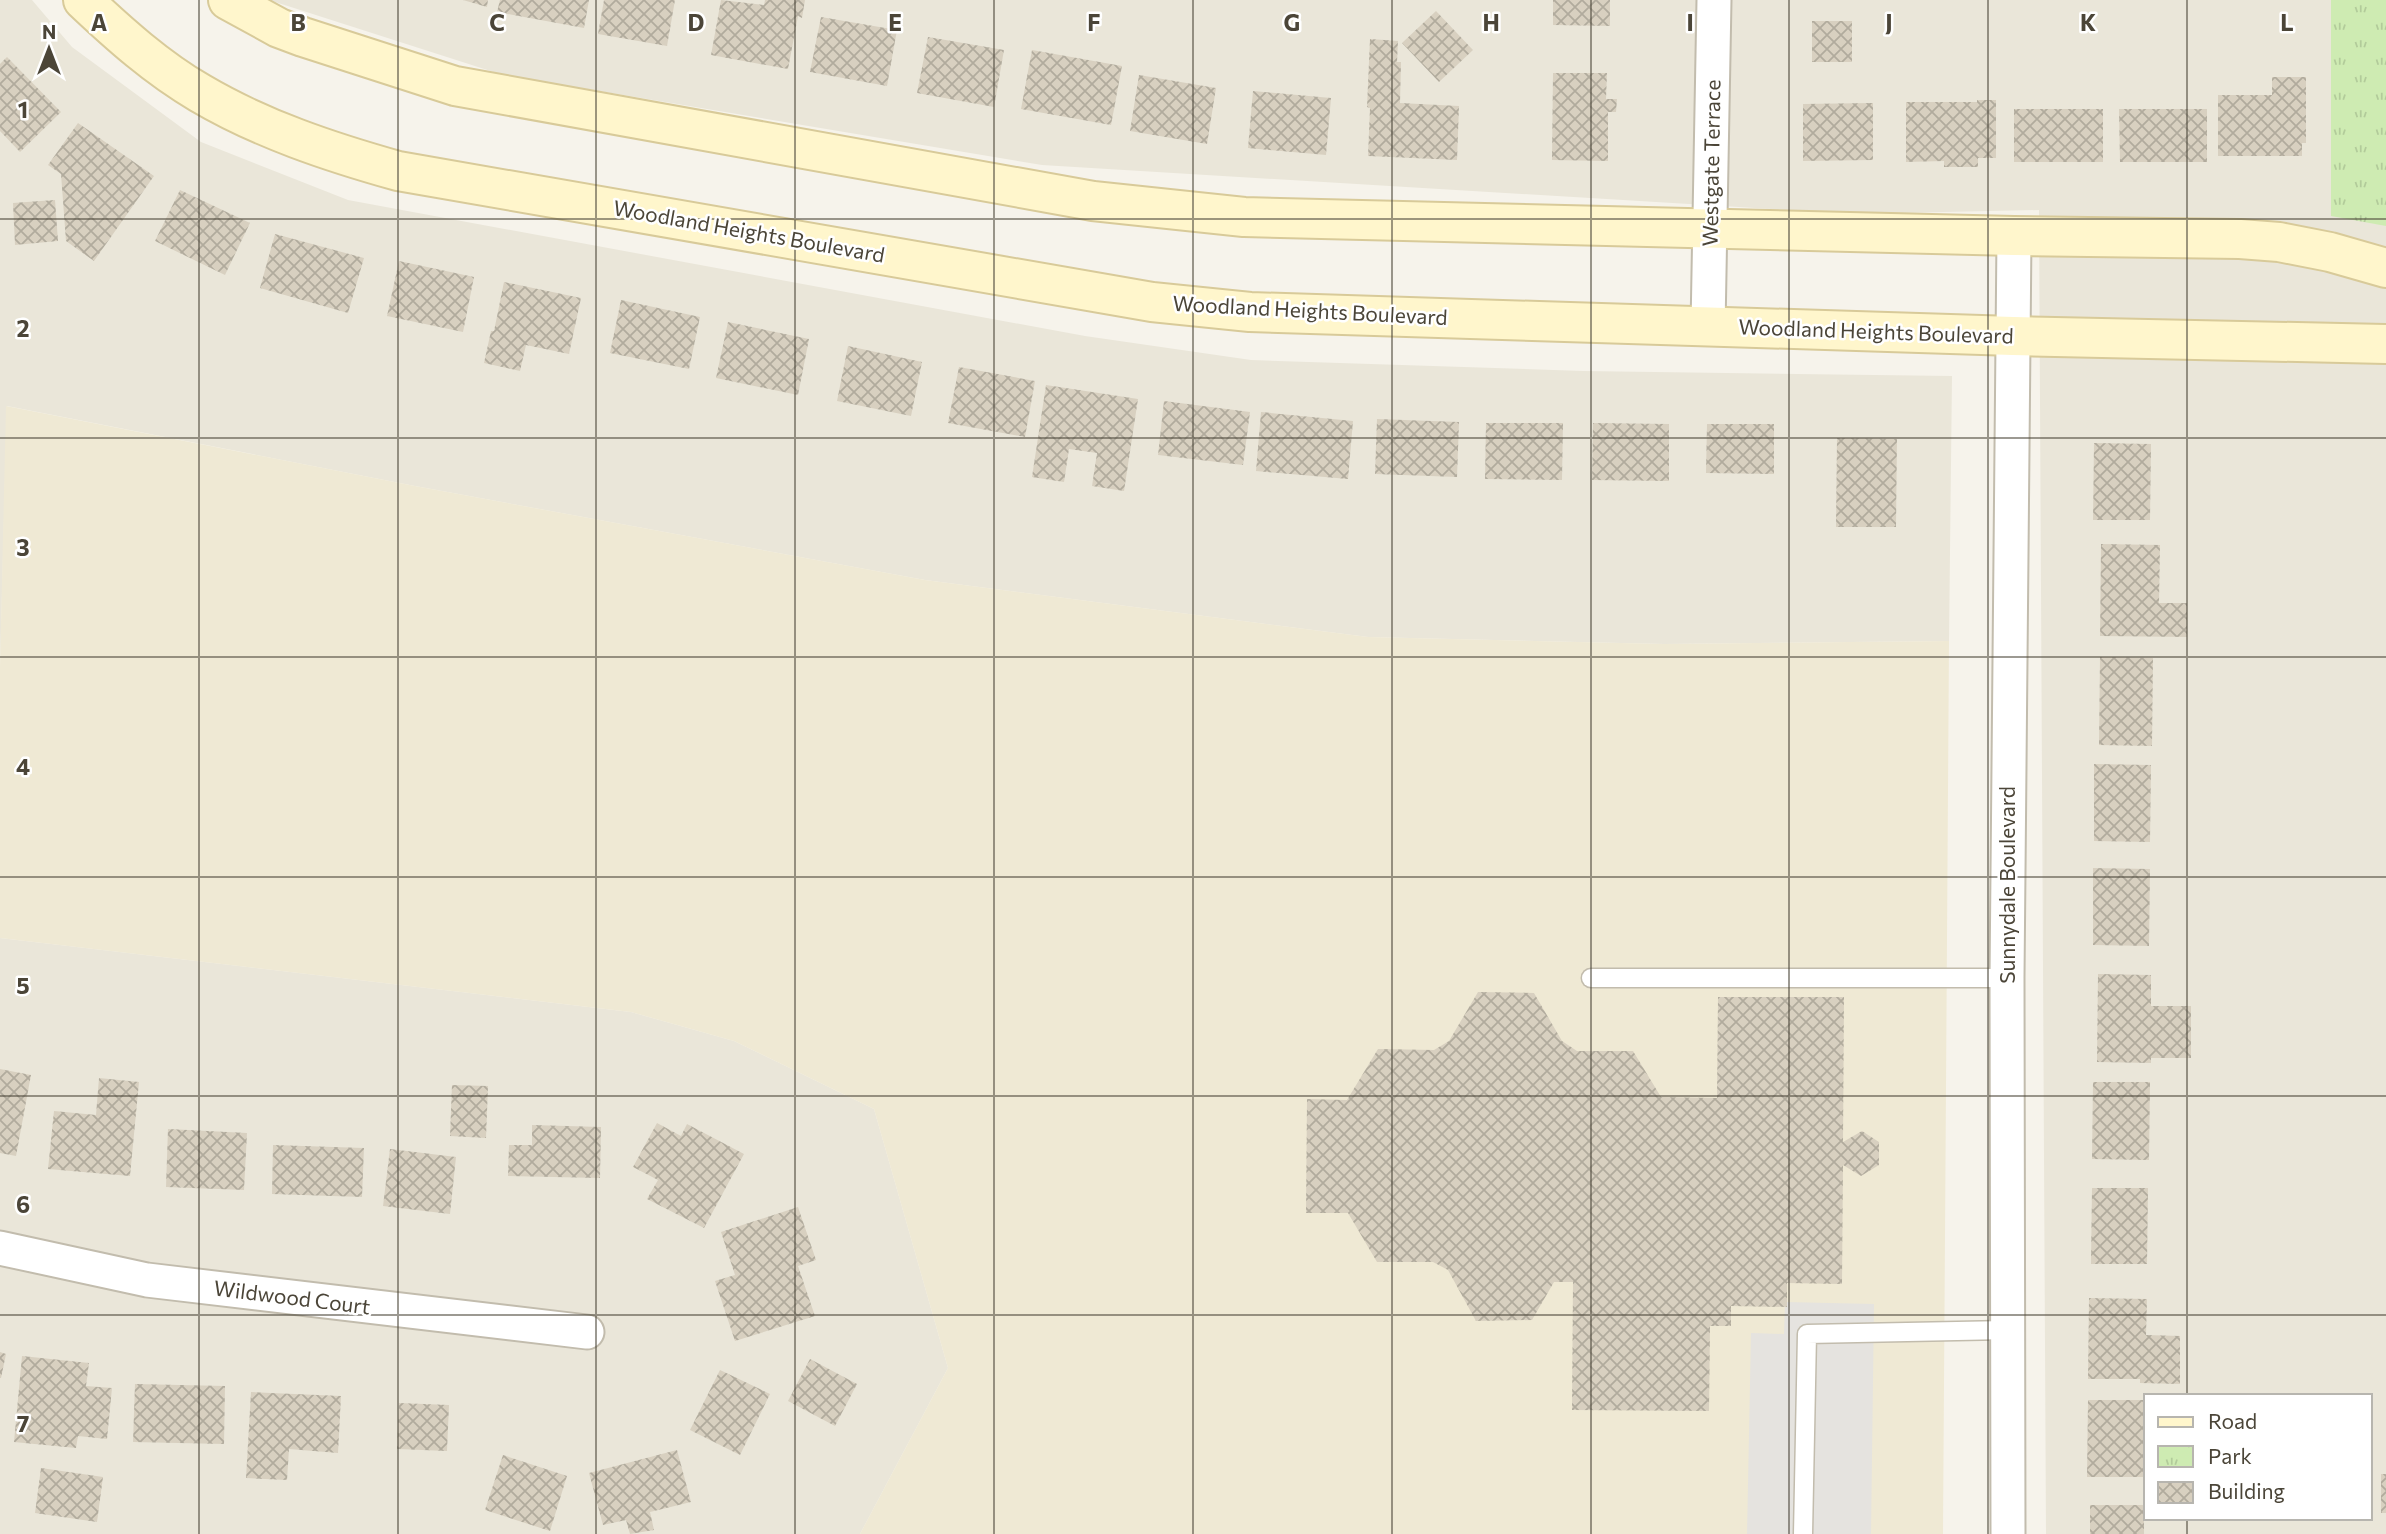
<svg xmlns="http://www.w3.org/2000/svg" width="2386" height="1534" font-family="Commissioner,sans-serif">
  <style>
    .residential { fill: #eae6d9; fill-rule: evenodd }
    .education { fill: #efe9d4 }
    .park { fill: url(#park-tufts) }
    .parking { fill: #e5e3df }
    .building { fill: url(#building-cross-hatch) }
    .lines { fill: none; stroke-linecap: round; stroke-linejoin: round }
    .lane-casing { stroke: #c2bcad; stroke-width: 21 }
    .street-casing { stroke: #c2bcad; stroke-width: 37 }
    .secondary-casing { stroke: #d8ca99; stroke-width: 42 }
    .lane { stroke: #fff; stroke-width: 18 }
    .street { stroke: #fff; stroke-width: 33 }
    .secondary { stroke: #fff6cc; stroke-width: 38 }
    .grid { fill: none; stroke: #4b4538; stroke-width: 2; stroke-opacity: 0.55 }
    .labels { text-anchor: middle; stroke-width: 5; stroke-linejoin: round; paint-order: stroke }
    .street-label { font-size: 21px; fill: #4b4538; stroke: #fff }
    .grid-label { font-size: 23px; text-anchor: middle; font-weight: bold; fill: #4b4538; stroke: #fff; stroke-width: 5; stroke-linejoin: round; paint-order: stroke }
  </style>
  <defs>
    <pattern id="park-tufts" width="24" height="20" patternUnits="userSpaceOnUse" patternTransform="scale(1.75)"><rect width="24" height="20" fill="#ceebb2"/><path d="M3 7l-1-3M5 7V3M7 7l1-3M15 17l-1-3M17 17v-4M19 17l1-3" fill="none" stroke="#b2cb9a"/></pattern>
    <pattern id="building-cross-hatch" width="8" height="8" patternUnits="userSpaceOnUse" patternTransform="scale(1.75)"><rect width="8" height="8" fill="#d8d0c0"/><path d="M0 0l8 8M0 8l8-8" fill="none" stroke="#b1ab9d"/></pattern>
  </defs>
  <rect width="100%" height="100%" fill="#f6f3eb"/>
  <g class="residential">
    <path d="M0 0H32L72 47 201 142 348 200 1085 336 1251 360 1583 371 1952 376 1949 641 1664 644 1368 637 925 580 415 486 7 406 0 667Z"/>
    <path d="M269 0H2386V1534H2046L2039 210 1853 214 1042 165 503 75ZM2146 1396H2370V1518H2146Z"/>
    <path d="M0 938 631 1012 734 1041 874 1109 948 1368 860 1534H0Z"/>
  </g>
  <path class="education" d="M6 406 415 486 925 580 1368 637 1664 644 1949 641 1943 1534H860L948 1368 874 1109 734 1041 631 1012 0 938V667Z"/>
  <path class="park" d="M2331 0H2386V226L2331 216Z"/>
  <path class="parking" d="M1785 1302 1874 1304 1871 1534H1747L1751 1333 1784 1334Z"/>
  <g class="building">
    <path d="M463 0H488L487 7Z"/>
    <path d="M500 0H589L584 28 497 12Z"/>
    <path d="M604 0H675L667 46 598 34Z"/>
    <path d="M721 0 764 5 765 0H805L802 18 798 16 788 69 711 55Z"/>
    <path d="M1553 0H1610V26L1553 25Z"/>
    <path d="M1436 11 1473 50 1439 82 1402 43Z"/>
    <path d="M821 17 897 30 887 86 810 72Z"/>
    <rect x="1812" y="21" width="40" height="41"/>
    <path d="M928 37 1004 50 994 107 917 93Z"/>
    <path d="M1370 39 1398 41 1397 62H1401L1400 103 1459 106 1457 160 1368 156 1370 108 1367 107Z"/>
    <path d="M1032 50 1122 66 1111 125 1021 109Z"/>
    <path d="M7 57 61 112 20 152 0 131V64Z"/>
    <path d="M1553 73H1607L1606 99H1617L1616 112H1608V161L1552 160Z"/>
    <path d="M1139 75 1216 88 1207 144 1130 131Z"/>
    <path d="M2272 77H2306V143H2302V156H2218V95H2272Z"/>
    <path d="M1253 91 1331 98 1326 155 1248 148Z"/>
    <path d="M1977 100H1996V158H1978V167H1944V161L1906 162V102H1977Z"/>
    <path d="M1873 103V160L1803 161V104Z"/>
    <rect x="2014" y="109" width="89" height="53"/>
    <path d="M2119 109H2207V162H2120Z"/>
    <path d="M78 123 154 176 94 261 66 241 61 174 48 165Z"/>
    <path d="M180 190 250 223 225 275 155 241Z"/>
    <path d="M55 200 58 241 15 245 13 203Z"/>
    <path d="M275 234 364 258 348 313 260 288Z"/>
    <path d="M399 261 474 277 463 332 387 316Z"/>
    <path d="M504 282 581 298 569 354 526 345 520 371 484 363 491 331H494Z"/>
    <path d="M621 300 700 317 689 369 610 353Z"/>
    <path d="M728 322 809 339 798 395 716 378Z"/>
    <path d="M848 346 922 362 911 416 837 401Z"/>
    <path d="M959 367 1035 381 1025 437 948 423Z"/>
    <path d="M1046 385 1138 399 1124 491 1092 486 1097 453 1069 449 1064 482 1032 477Z"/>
    <path d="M1164 401 1250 412 1243 465 1158 455Z"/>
    <path d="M1261 412 1353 421 1348 479 1256 471Z"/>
    <path d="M1377 419 1459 422 1457 477 1375 474Z"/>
    <path d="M1486 423H1563L1562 480 1485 479Z"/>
    <path d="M1593 423 1669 424V481L1592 480Z"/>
    <path d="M1707 424H1774V474L1706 473Z"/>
    <path d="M1837 438 1897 439 1896 527H1836Z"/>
    <path d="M2094 443 2151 444 2150 520H2093Z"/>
    <path d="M2101 544 2160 545 2159 603H2187V637L2100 636Z"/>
    <path d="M2100 657 2153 658 2152 746 2099 745Z"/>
    <path d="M2094 764 2151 765 2150 842 2094 841Z"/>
    <path d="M2093 868 2150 869 2149 946 2093 945Z"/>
    <path d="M2098 974 2151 975V1006H2191V1058H2151V1063L2097 1062Z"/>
    <path d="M1478 992 1534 993 1562 1041 1577 1051H1633L1661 1097 1717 1098 1718 997H1844L1843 1142 1862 1131 1879 1142V1165L1861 1176 1843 1165 1842 1284 1787 1283V1307L1731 1306V1326H1710L1709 1411 1572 1410 1573 1282H1554L1532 1320 1476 1321 1448 1270 1433 1262H1377L1348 1213H1306L1307 1099 1347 1100 1378 1049 1434 1050 1449 1041Z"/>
    <path d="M0 1069 31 1075 16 1156 0 1153Z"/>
    <path d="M99 1078 139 1082 130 1176 48 1169 54 1111 96 1115Z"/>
    <path d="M2093 1082H2150L2149 1160 2092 1159Z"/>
    <path d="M452 1085 488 1086 486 1138 450 1136Z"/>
    <path d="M657 1123 681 1136 687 1124 744 1154 704 1228 647 1199 658 1180 633 1167Z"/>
    <path d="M532 1125 601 1127 600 1178 508 1176 509 1145H532Z"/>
    <path d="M168 1129 247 1133 244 1190 166 1187Z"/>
    <path d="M273 1145 364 1148 362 1197 272 1194Z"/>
    <path d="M390 1149 456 1157 450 1214 383 1206Z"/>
    <path d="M2092 1188H2148L2147 1264H2091Z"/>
    <path d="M798 1207 816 1260 798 1266 815 1316 735 1341 715 1281 735 1275 721 1232Z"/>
    <path d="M2089 1298 2147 1299 2146 1335 2180 1336V1384L2140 1383V1379H2088Z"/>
    <path d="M0 1352 6 1354 1 1378H0Z"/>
    <path d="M22 1356 89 1363 86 1386 112 1388 107 1439 78 1436 76 1448 14 1442Z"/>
    <path d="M810 1359 857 1384 835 1426 788 1401Z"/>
    <path d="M720 1370 770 1394 740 1455 690 1430Z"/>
    <path d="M135 1384 225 1386 224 1444 133 1442Z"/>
    <path d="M251 1392 341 1396 338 1453 289 1449 287 1480 246 1478Z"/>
    <path d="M2088 1400H2144L2143 1477H2087Z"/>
    <path d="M399 1403 449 1405 447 1451 397 1449Z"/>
    <path d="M677 1450 691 1502 650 1512 654 1530 630 1534 626 1520 603 1525 589 1473Z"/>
    <path d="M503 1455 567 1476 550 1531 485 1510Z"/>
    <path d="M41 1468 103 1477 97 1522 35 1513Z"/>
    <rect x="2381" y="1474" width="5" height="39"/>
    <rect x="2090" y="1505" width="54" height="29"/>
  </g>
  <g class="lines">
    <g class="lane-casing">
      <g id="lane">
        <path d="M1591 978H2007"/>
        <path d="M1803 1534 1807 1334 2007 1330"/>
      </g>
    </g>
    <g class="street-casing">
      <g id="street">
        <path d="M1708 327 1714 0"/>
        <path d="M0 1248 147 1280 587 1332"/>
        <path d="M2008 1534 2007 978 2014 236"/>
      </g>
    </g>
    <g class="secondary-casing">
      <g id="secondary">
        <path d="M83 0C119 34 157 68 200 93 261 129 330 152 398 171L1152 302 1250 312 2013 336 2386 344"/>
        <path d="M228 0 279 28 303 37 455 86 1093 201 1244 217 2014 236 2240 239 2279 242 2330 252 2386 268"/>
      </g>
    </g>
    <use href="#lane" class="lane"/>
    <use href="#street" class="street"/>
    <use href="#secondary" class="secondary"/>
  </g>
  <path class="grid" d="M199 0V1534M398 0V1534M596 0V1534M795 0V1534M994 0V1534M1193 0V1534M1392 0V1534M1591 0V1534M1789 0V1534M1988 0V1534M2187 0V1396M0 219H2386M0 438H2386M0 657H2386M0 877H2386M0 1096H2386M0 1315H2386M2187 1518V1534"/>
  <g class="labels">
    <g class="street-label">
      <text transform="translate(1712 163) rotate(-89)" y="7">Westgate Terrace</text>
      <text transform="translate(749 232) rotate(10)" y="7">Woodland Heights Boulevard</text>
      <text transform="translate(1310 311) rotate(3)" y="7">Woodland Heights Boulevard</text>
      <text transform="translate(1876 332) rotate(2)" y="7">Woodland Heights Boulevard</text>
      <text transform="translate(2008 885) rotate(-90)" y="7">Sunnydale Boulevard</text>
      <text transform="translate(292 1298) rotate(7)" y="7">Wildwood Court</text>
    </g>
  </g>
  <g class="grid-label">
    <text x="99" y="31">A</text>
    <text x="298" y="31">B</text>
    <text x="497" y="31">C</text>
    <text x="696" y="31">D</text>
    <text x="895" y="31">E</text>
    <text x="1094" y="31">F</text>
    <text x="1292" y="31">G</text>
    <text x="1491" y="31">H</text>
    <text x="1690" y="31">I</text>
    <text x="1889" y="31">J</text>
    <text x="2088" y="31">K</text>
    <text x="2287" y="31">L</text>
    <text x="23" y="118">1</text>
    <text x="23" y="337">2</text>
    <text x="23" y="556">3</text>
    <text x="23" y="775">4</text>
    <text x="23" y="994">5</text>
    <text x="23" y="1213">6</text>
    <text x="23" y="1432">7</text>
  </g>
  <rect x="2144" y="1394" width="228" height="126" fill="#ffffff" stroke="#b7b5af" stroke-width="2"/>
  <rect x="2158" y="1417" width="35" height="10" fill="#fff6cc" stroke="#b7b5af" stroke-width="2"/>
  <text x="2208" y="1429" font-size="21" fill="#4b4538">Road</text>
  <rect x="2158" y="1446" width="35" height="21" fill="url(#park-tufts)" stroke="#b7b5af" stroke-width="2"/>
  <text x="2208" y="1464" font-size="21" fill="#4b4538">Park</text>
  <rect x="2158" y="1482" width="35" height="21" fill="url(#building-cross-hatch)" stroke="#b7b5af" stroke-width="2"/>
  <text x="2208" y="1499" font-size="21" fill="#4b4538">Building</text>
  <g transform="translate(49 49)" stroke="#ffffff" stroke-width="5" paint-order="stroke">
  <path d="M0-5L12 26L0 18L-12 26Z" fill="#4b4538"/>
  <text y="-10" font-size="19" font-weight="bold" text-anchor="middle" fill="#4b4538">N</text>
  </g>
</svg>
